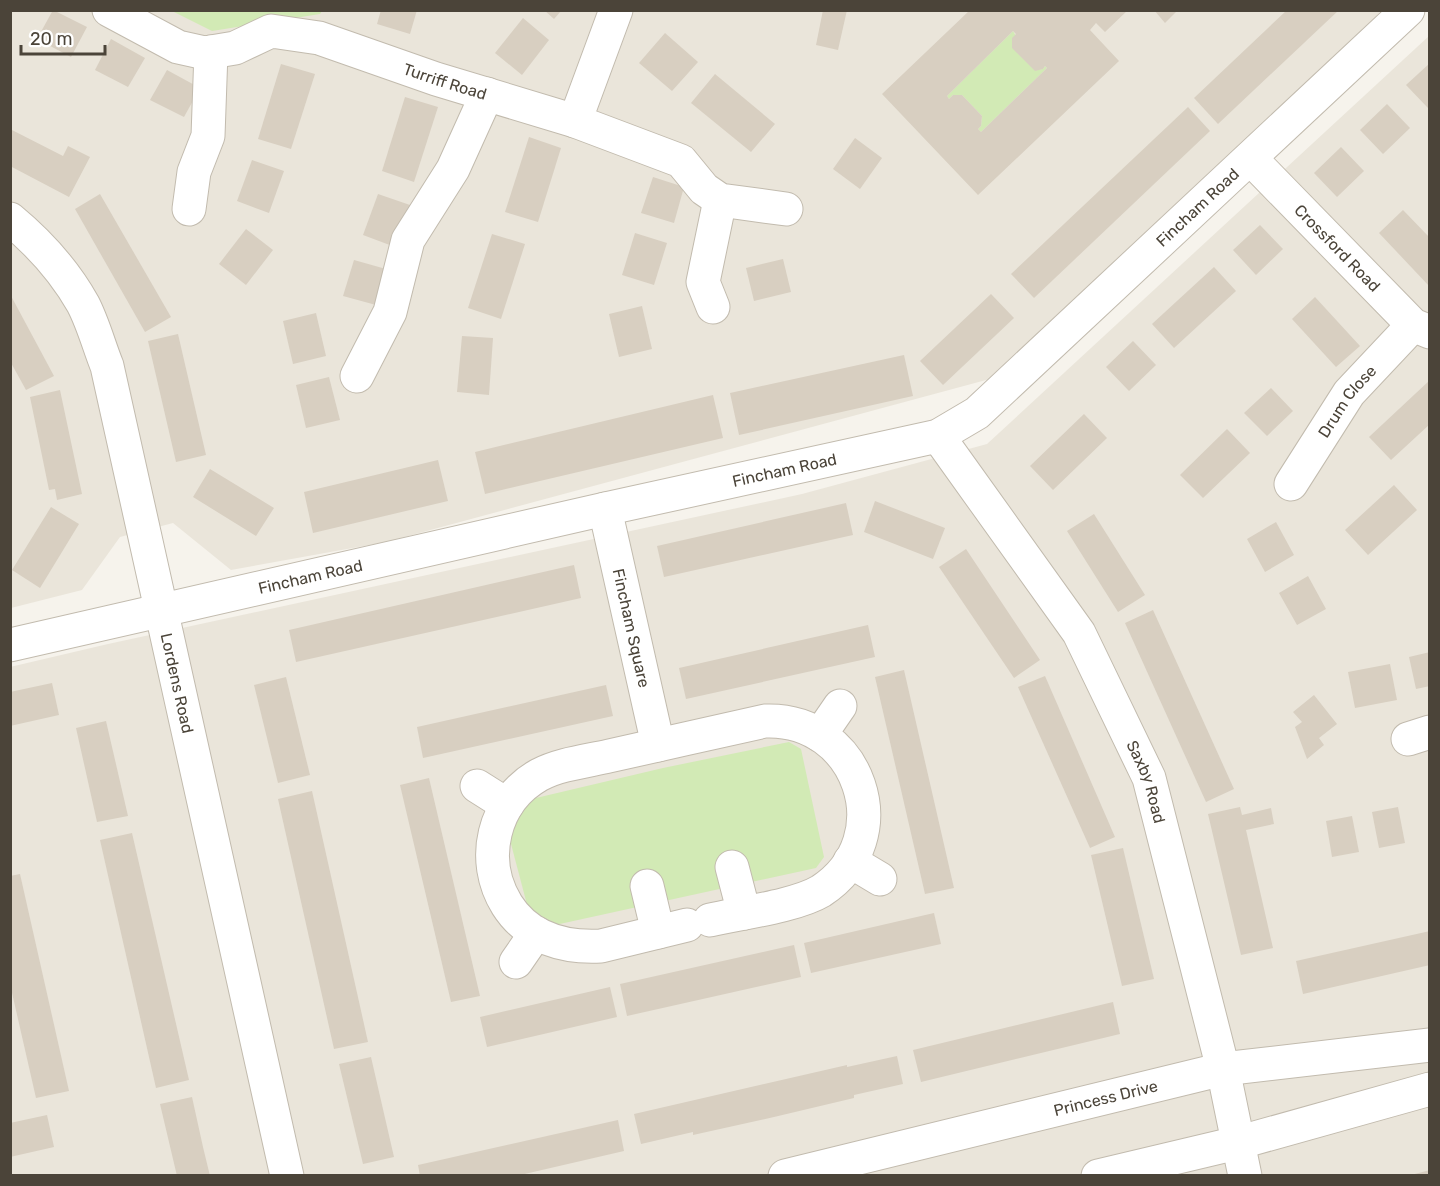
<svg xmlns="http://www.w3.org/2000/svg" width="1440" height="1186" font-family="Rubik,sans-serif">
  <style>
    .residential { fill: #eae5da }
    .green { fill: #d2eab5 }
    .building { fill: #d8cfc1; fill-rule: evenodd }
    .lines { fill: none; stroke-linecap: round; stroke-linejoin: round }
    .minor-casing { stroke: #c2bbae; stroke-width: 35 }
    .minor { stroke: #fff; stroke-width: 33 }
    .labels { text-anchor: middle; stroke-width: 4.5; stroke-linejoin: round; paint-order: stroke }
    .street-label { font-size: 16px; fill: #4b4439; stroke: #fff }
  </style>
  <rect width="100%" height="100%" fill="#f6f3ec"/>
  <g class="residential">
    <path d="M10 11H1381L1012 373 386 542 231 570 173 523 120 537 82 590 11 608Z"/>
    <path d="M1429 36V1175H11L10 667 108 644 802 494 987 444Z"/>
  </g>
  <g class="green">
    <path d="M172 11H322L320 14 212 31Z"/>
    <path d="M1013 31 1035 70 1043 69 1045 66 1047 68 981 132 978 129 981 126 982 116 962 95H953L949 99 947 96Z"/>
    <path d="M789 742 801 749 824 857 816 868 546 927 530 916 505 821 519 802 663 768Z"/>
  </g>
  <g class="building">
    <path d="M53 10 87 27 71 57 37 39Z"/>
    <path d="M381 10H417L410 34 377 24Z"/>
    <path d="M544 10H562L554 19Z"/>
    <path d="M823 10H847L838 50 816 45Z"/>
    <path d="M970 10H1128L1105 32 1096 23 1090 30 1119 61 978 195 882 94ZM1013 31 1016 34 1012 38V48L1035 71 1043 69 1045 66 1047 68 981 132 978 129 981 126 982 116 962 95H953L949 99 947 96Z"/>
    <path d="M1154 10H1178L1165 23Z"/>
    <path d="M1287 10H1339L1218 124 1194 98Z"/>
    <path d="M523 18 549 40 522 75 495 53Z"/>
    <path d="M665 33 698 62 672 91 639 63Z"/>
    <path d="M111 39 145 58 128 87 95 70Z"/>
    <path d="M1430 63V107L1428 108 1406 85Z"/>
    <path d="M281 64 315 74 291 149 258 139Z"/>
    <path d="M167 70 200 88 184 117 150 100Z"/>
    <path d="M715 74 775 124 751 152 691 103Z"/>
    <path d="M405 97 438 107 414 182 382 171Z"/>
    <path d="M1387 104 1410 128 1383 154 1360 130Z"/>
    <path d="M1188 107 1210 131 1034 298 1011 274Z"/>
    <path d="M10 129 63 156 68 146 90 157 69 197 10 166Z"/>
    <path d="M529 137 561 148 538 222 505 212Z"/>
    <path d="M855 138 882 158 860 189 833 169Z"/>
    <path d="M1341 147 1364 171 1337 197 1314 173Z"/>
    <path d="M252 160 284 171 269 213 237 201Z"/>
    <path d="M653 177 684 187 674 223 641 213Z"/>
    <path d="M100 194 171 317 145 332 75 209Z"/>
    <path d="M378 194 410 205 395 247 363 235Z"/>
    <path d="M1403 210 1430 238V287L1379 233Z"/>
    <path d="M1260 225 1283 249 1256 275 1233 250Z"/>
    <path d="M246 229 273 250 246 285 219 264Z"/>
    <path d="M635 233 667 243 654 285 622 275Z"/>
    <path d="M492 234 525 244 501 319 468 308Z"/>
    <path d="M783 259 791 292 754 301 746 268Z"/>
    <path d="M354 260 386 269 376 305 343 296Z"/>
    <path d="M1214 267 1236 291 1174 348 1152 324Z"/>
    <path d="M10 294 54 376 26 390 10 361Z"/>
    <path d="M991 294 1014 318 943 385 920 361Z"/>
    <path d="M1315 297 1360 346 1336 367 1292 319Z"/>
    <path d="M642 306 652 349 619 357 609 314Z"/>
    <path d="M316 313 326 356 293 364 283 321Z"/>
    <path d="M178 334 206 455 176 462 148 341Z"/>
    <path d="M462 336 493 338 489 395 457 392Z"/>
    <path d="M1133 341 1156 365 1129 391 1106 367Z"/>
    <path d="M904 355 913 396 739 435 730 393Z"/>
    <path d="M329 377 340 420 306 428 296 385Z"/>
    <path d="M1430 380V424L1391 460 1369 437Z"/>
    <path d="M1271 388 1293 411 1267 436 1244 413Z"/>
    <path d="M60 390 82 494 57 500 55 489 49 490 30 397Z"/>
    <path d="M713 395 723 438 485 494 475 452Z"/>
    <path d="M1084 414 1107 438 1053 490 1030 466Z"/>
    <path d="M1227 429 1250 453 1203 498 1180 475Z"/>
    <path d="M438 460 448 501 313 533 304 492Z"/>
    <path d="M210 469 274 508 256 536 193 497Z"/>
    <path d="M1394 485 1417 510 1368 555 1345 530Z"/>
    <path d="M875 501 945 528 933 559 864 532Z"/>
    <path d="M846 503 853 535 664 577 657 546Z"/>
    <path d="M51 507 79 524 40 588 12 570Z"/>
    <path d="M1094 514 1145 595 1118 612 1067 531Z"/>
    <path d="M1276 522 1294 555 1265 572 1247 539Z"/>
    <path d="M966 549 1040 660 1014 678 939 567Z"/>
    <path d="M574 565 581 598 296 662 289 630Z"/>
    <path d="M1308 576 1326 609 1297 625 1279 593Z"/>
    <path d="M1153 610 1234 789 1206 802 1125 623Z"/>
    <path d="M868 625 875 657 686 699 679 668Z"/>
    <path d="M1430 652V686L1416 689 1409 657Z"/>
    <path d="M1390 664 1397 700 1355 708 1348 672Z"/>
    <path d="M904 670 954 888 925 894 875 677Z"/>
    <path d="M1045 676 1115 837 1090 848 1018 687Z"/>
    <path d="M286 677 310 775 278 783 254 685Z"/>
    <path d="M52 683 59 715 10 726V692Z"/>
    <path d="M606 685 613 716 423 758 417 727Z"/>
    <path d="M1314 695 1337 724 1319 738 1324 745 1307 759 1295 727 1302 722 1293 712Z"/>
    <path d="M106 721 128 816 97 822 76 728Z"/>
    <path d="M429 778 480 996 451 1002 400 785Z"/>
    <path d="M312 791 368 1042 334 1049 278 799Z"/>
    <path d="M1240 807 1242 815 1271 808 1274 824 1246 830 1273 948 1241 955 1208 814Z"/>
    <path d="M1398 807 1405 843 1379 848 1372 812Z"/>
    <path d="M1352 816 1359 852 1332 857 1326 821Z"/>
    <path d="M132 833 189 1080 156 1088 100 840Z"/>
    <path d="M1123 848 1154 979 1122 986 1091 855Z"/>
    <path d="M20 874 69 1091 36 1098 10 984V876Z"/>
    <path d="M934 913 941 944 811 973 804 943Z"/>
    <path d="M1430 931V965L1303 994 1296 961Z"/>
    <path d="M794 945 801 977 627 1016 620 984Z"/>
    <path d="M610 987 617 1017 487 1047 480 1017Z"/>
    <path d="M1113 1002 1120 1034 921 1082 913 1050Z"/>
    <path d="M897 1056 903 1084 854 1095V1098L774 1117 693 1135V1132L641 1144 634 1114 847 1065V1067Z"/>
    <path d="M371 1057 394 1157 363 1164 339 1064Z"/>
    <path d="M192 1097 203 1147 210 1176H177L160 1104Z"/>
    <path d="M47 1115 54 1147 10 1157V1123Z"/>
    <path d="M618 1120 624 1151 516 1176H420L418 1165Z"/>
    <path d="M1430 1170V1176H1411V1175Z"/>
  </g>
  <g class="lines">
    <g class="minor-casing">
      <g id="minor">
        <path id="s1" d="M109 10 178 47 205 53 235 48 271 31 319 38 436 79 575 121 681 161 704 189 720 200 786 209"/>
        <path d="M575 121 616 10"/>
        <path id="s2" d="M1251 159 1413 325 1430 332"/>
        <path d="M189 209 194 172 208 136 211 52"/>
        <path id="s3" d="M10 219C39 243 65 272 83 304 93 323 99 346 107 366L287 1176"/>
        <path d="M713 307 703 282 720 200"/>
        <path d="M357 376 390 312 408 240 453 169 487 94"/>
        <path id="s4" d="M938 436 1079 633 1149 778 1223 1069 1245 1176"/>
        <path id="s5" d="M1291 484 1349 393 1413 325"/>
        <path id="s6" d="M605 509 658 745"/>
        <path id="s7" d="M10 645 605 509 938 436 977 413 1408 10"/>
        <path d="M820 735 840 706"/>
        <path d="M1408 739 1430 732"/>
        <path d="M477 786 507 805"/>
        <path d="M850 861 880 879"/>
        <path d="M732 867 744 913"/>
        <path d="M647 886 658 932"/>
        <path d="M687 925 601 946C564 948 528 938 507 905 479 860 493 801 539 775 560 764 587 761 609 756 661 744 713 733 765 721 859 717 902 838 821 891 796 906 740 913 710 920"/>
        <path d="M516 962 536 933"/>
        <path id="s8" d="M785 1176 1223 1069 1430 1045"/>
        <path d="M1098 1176 1237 1143 1430 1089"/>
      </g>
    </g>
    <use href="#minor" class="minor"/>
  </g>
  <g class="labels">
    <g class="street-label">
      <text dy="6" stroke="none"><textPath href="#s1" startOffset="358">Turriff Road</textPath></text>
      <text dy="6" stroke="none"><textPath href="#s7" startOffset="1298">Fincham Road</textPath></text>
      <text dy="6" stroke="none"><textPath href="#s2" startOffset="124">Crossford Road</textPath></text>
      <text dy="6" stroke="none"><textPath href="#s5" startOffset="100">Drum Close</textPath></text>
      <text dy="6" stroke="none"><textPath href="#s7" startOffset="794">Fincham Road</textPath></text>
      <text dy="6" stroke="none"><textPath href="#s7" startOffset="308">Fincham Road</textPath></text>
      <text dy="6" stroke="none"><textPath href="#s6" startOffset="122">Fincham Square</textPath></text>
      <text dy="6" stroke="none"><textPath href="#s3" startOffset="504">Lordens Road</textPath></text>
      <text dy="6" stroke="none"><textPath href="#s4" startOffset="406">Saxby Road</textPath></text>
      <text dy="6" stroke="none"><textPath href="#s8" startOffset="330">Princess Drive</textPath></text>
    </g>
  </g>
  <rect width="1440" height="1186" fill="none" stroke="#4b4439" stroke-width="24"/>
  <path d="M21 45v9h84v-9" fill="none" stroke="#4b4439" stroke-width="3"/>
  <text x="30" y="45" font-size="18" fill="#4b4439" stroke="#ffffff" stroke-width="4.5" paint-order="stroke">20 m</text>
</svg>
